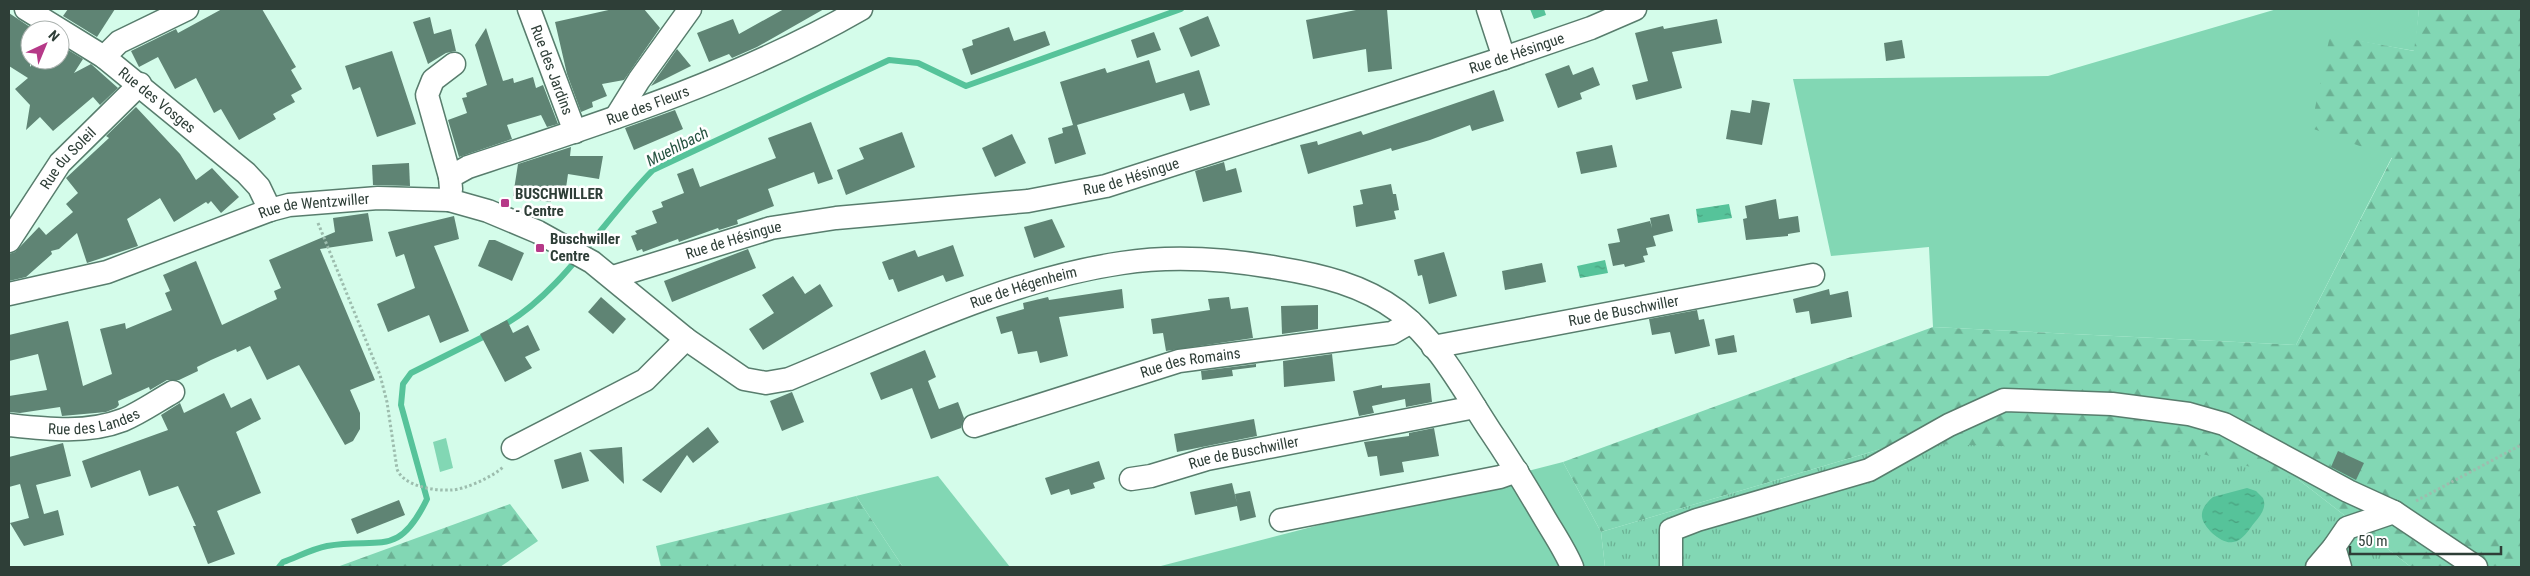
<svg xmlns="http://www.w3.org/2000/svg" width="2530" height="576" font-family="'Roboto Condensed',sans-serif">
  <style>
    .green { fill: #82d7b4 }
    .forest { fill: url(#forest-firs) }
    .park { fill: url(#park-tufts) }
    .water { fill: url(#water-ripples) }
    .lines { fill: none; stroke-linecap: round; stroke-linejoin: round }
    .stream { stroke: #56c39a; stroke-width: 6 }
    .building { fill: #5f8474 }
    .minor-casing { stroke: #587d6d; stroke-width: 25 }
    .path { stroke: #9dbdae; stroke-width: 3; stroke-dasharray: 2.5 2.5; stroke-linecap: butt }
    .minor { stroke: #fff; stroke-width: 22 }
    .poi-dot { fill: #b63988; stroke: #fff; stroke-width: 2 }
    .labels { text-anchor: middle; stroke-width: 5; stroke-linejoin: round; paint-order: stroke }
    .street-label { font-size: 15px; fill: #2e3e37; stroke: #fff }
    .poi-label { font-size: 15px; font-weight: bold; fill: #2e3e37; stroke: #fff; text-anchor: start }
    .water-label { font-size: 16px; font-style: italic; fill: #285543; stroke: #fff }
  </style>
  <defs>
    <pattern id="forest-firs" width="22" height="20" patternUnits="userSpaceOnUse" patternTransform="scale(1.25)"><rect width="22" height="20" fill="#82d7b4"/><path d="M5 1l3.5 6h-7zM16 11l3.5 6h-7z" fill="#6bb093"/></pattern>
    <pattern id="park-tufts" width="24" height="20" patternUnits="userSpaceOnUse" patternTransform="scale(1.25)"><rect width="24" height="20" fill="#82d7b4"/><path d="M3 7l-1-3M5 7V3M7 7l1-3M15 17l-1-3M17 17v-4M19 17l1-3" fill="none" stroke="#6bb093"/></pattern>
    <pattern id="water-ripples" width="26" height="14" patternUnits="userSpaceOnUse" patternTransform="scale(1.25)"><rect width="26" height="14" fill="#56c39a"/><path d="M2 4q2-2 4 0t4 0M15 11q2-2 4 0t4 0" fill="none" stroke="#48a07e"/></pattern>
  </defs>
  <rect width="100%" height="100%" fill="#d4fcea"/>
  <g class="green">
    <path d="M2277 9H2419L2415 51 2330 36 2392 157 2296 345 1933 327 1929 247 1831 256 1793 79 2048 76Z"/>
    <path d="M446 438 453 468 440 472 433 442Z"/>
    <path d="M1563 462 1601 532 1605 567H1157Z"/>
    <path d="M938 476 1010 567H903L856 496Z"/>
  </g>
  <g class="forest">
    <path d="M2419 9H2521V567H2411L2299 480 1901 443 1601 532 1563 462 1933 327 2296 345 2392 158 2311 128 2330 35 2414 51Z"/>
    <path d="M856 496 903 567H661L656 546Z"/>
    <path d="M510 504 538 541 500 567H337Z"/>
  </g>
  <path class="park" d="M1901 443 2195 452 2299 480 2411 567H1605L1601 532Z"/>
  <g class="water">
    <path d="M1530 9H1544L1546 15 1534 19Z"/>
    <path d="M1729 204 1732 218 1698 223 1696 209Z"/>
    <path d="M1605 260 1608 273 1580 278 1577 266Z"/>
    <path d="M2247 488 2256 491 2263 498C2267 507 2261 515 2255 522 2249 529 2243 541 2233 542 2222 545 2203 527 2202 517 2201 509 2207 502 2213 497Z"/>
  </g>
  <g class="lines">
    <g class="stream">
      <path d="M502 326C561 294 605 218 653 170L889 60 918 63 966 86 1181 9"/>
      <path d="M279 567 283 562C297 557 312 549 327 546 380 537 398 559 427 499L401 405 403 384 411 373 489 334"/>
    </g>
  </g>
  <g class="building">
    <path d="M68 9H115L97 37 63 16Z"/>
    <path d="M222 9H262L296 67 291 70 302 89 291 95 295 102 273 114 276 119 239 140 221 109 214 113 196 78 175 89 158 57 139 67 131 51 176 29 178 33Z"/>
    <path d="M613 9H644L660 28 624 80 602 84 607 96 592 102 593 107 581 112 567 74 555 22Z"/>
    <path d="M784 9H824L757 47 732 58 729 54 709 62 697 33 733 19 739 34Z"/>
    <path d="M1361 9H1387L1392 69 1368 72 1366 49 1313 59 1306 20Z"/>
    <path d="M9 13 30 27V67L35 60H60V45L83 59 74 73 91 64 118 88 100 105 93 97 53 131 40 117 26 130 30 105 15 89 28 78 9 66Z"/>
    <path d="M1208 16 1220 46 1191 57 1179 28Z"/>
    <path d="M430 17 434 34 451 29 456 51 446 53 428 64 413 22Z"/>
    <path d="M1717 19 1722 43 1672 52 1682 88 1636 100 1632 85 1648 81 1635 33 1663 26 1664 29Z"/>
    <path d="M1009 27 1014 41 1045 31 1050 45 971 75 962 49 973 45 972 40Z"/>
    <path d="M486 28 503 81 513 78 514 83 533 77 536 88 543 85 558 124 547 127 541 115 507 125 512 139 459 157 448 120 467 113 462 98 467 97 466 93 487 85 475 45Z"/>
    <path d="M1154 32 1161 50 1137 58 1131 40Z"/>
    <path d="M1902 40 1905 58 1886 61 1884 43Z"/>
    <path d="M677 49 691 66 651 86Z"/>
    <path d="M392 51 416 124 377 137 360 87 353 90 345 66Z"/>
    <path d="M1149 60 1156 83 1199 70 1210 105 1190 111 1184 93 1077 125 1086 154 1055 164 1048 138 1063 133 1062 128 1073 125 1060 82 1105 68 1107 73Z"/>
    <path d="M1569 65 1573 75 1593 67 1600 85 1580 93 1582 99 1558 108 1545 74Z"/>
    <path d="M1494 90 1504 121 1472 131 1470 125 1430 140 1392 151 1391 148 1308 174 1300 145 1317 141 1318 145 1361 131 1363 135Z"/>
    <path d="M1752 100 1770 103 1762 145 1726 139 1731 110 1750 113Z"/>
    <path d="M136 107 180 154 196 180 212 168 239 197 221 213 211 201 208 204 206 202 174 222 160 198 127 219 138 246 87 263 77 233 59 249 51 251 52 254 26 277 9 281V254L15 252 39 227 46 235 73 212 66 204 78 193 66 178 109 138 106 136Z"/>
    <path d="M675 110 683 129 634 150 625 128Z"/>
    <path d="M811 122 833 179 818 184 814 172 768 189 774 206 737 220 738 224 719 230 718 228 679 242 678 239 643 252 642 249 637 251 631 236 637 234 635 231 657 223 652 211 663 207 661 202 684 193 677 174 693 168 700 187 776 158 768 138Z"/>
    <path d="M902 132 915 167 846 195 837 170 864 159 859 148Z"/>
    <path d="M1012 134 1026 163 995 177 982 148Z"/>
    <path d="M1612 145 1617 167 1581 174 1576 152Z"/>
    <path d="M571 147 570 156H603L599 179 568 174 565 195 552 194 551 202 513 196 518 164Z"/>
    <path d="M1224 162 1226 171 1236 168 1242 192 1203 202 1195 171Z"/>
    <path d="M409 163 410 186 373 185 372 165Z"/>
    <path d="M1391 184 1393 194H1396L1399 210 1394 211 1396 219 1356 227 1353 206 1363 204 1360 190Z"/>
    <path d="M1776 199 1779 219 1798 216 1800 232 1788 234V236L1746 240 1743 219 1747 218 1745 206Z"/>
    <path d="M368 213 373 241 320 249 375 380 350 390 360 413V429L353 441 345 445 299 365 267 380 250 346 237 352 236 349 211 360 197 367 198 371 179 380H167L150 390 149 387 118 401 119 405 116 408 106 412 62 416 60 407 20 413 9 412V396L47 390 38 354 9 361V335L68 321 83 386 112 374 100 329 125 323 126 329 172 310 165 293 170 291 163 275 196 261 222 325 277 299 274 291 281 288 269 260 335 232 333 218Z"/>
    <path d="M1669 214 1673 231 1653 236 1656 246 1646 248 1648 255 1643 256 1645 262 1625 267 1624 264 1613 266 1608 244 1620 242 1617 229 1650 221 1652 228 1650 218Z"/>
    <path d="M454 216 459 239 434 246 469 331 440 343 429 315 388 332 377 304 415 288 404 254 396 257 388 232Z"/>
    <path d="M1052 219 1065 247 1034 258 1024 227Z"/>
    <path d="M489 240H495L524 253 512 281 478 266Z"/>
    <path d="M953 245 964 276 946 282 943 275 898 292 893 279 889 280 882 262 915 250 918 257Z"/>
    <path d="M748 249 756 268 672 302 664 281Z"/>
    <path d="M1444 252 1457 296 1429 304 1422 275 1418 276 1414 260Z"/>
    <path d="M1542 263 1546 282 1505 290 1502 271Z"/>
    <path d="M793 276 805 294 820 284 833 306 763 350 749 329 774 313 762 295Z"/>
    <path d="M1122 289 1124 308 1059 317 1068 356 1040 363 1037 351 1018 354 1012 331 1001 334 996 317 1024 309 1023 303 1048 297 1049 300Z"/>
    <path d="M1829 289 1830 295 1848 291 1852 317 1811 324 1809 311 1796 313 1793 299Z"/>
    <path d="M601 297 626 319 613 334 588 312Z"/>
    <path d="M1229 297 1231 309 1248 307 1253 338 1166 351 1163 333 1153 334 1151 319 1210 310 1208 299Z"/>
    <path d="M1318 305V329L1282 334 1281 306Z"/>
    <path d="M1697 310 1699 320 1704 319 1710 346 1675 354 1670 332 1652 335 1649 319Z"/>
    <path d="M507 320 513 333 528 325 540 350 525 357 532 368 505 382 480 334Z"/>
    <path d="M1734 335 1737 352 1718 355 1715 339Z"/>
    <path d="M925 350 936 377 928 381 939 409 958 402 964 418 961 428 931 439 912 388 881 400 870 373Z"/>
    <path d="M1332 354 1335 381 1284 387 1283 361Z"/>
    <path d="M1256 364V367L1232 370 1233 376 1202 380 1201 371Z"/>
    <path d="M1430 383 1432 402 1406 407 1405 399 1372 406 1374 413 1359 416 1353 391 1382 385V388Z"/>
    <path d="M792 392 804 422 782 431 770 401Z"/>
    <path d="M224 393 231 408 251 398 261 419 236 432 261 493 217 511 235 554 208 564 193 526H196L178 486 149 496 140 470 91 488 82 461 168 430 161 415 180 403 184 413Z"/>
    <path d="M1254 419 1257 436 1177 452 1174 434Z"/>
    <path d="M708 427 719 442 693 463 687 455 661 493 642 480Z"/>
    <path d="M1434 428 1439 456 1402 462 1404 472 1380 476 1377 456 1368 457 1364 442 1409 436V433Z"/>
    <path d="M63 443 71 476 36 485 44 514 58 510 64 535 24 546 10 523 29 518 20 484 9 487V457Z"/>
    <path d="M622 447 624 484 589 450Z"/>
    <path d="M2338 451 2364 463 2356 480 2331 467Z"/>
    <path d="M581 452 589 481 562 489 554 460Z"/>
    <path d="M1099 461 1105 479 1093 483 1095 488 1071 495 1069 489 1051 495 1045 478Z"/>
    <path d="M1232 483 1237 503 1235 494 1250 491 1256 517 1240 521 1237 506 1195 515 1190 492Z"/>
    <path d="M399 500 405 515 357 534 351 519Z"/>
  </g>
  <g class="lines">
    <g class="minor-casing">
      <g id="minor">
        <path id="s1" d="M26 9 104 57 246 173 259 187 270 210"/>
        <path id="s2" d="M529 9 575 132"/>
        <path d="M1488 9 1504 58"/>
        <path d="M104 57 119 42 187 9"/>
        <path d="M616 117 639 80 690 9"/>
        <path d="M450 177 427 95 433 80 454 64"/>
        <path id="s3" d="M449 200 451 189 450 177 468 167C602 123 738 80 861 9"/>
        <path id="s4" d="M9 241 60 163 140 84"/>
        <path id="s5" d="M613 277 771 228 836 218 1028 201 1106 186 1504 58 1591 28 1635 9"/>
        <path id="s6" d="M9 294 107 272 270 210 289 205 378 198 449 200 488 211 538 232 592 262 686 339 744 379 766 383 789 379C896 335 1006 280 1122 263 1174 255 1227 259 1278 268 1321 275 1363 285 1398 311 1438 341 1464 391 1491 432 1510 460 1527 488 1544 517 1554 534 1565 550 1572 567"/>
        <path id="s7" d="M1433 347 1813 275"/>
        <path id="s8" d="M9 425C46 429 87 434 123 420 140 413 157 401 173 392"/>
        <path id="s9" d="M974 426 1179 361 1392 333 1411 322"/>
        <path d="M513 448 645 380 686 339"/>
        <path id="s10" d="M1131 479 1151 476 1207 459 1475 407"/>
        <path d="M1281 520 1500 477 1517 471"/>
        <path d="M1671 567V530L1697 520 1869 470 1949 425 2004 400 2112 404 2189 414 2224 424 2348 491 2394 512 2476 567"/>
        <path d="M2317 567 2334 547"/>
        <path d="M2340 567 2334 547 2347 528 2394 512"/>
      </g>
    </g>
    <g class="path">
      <path d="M318 223 380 375 387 402 397 469C403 486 434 491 451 490 464 490 495 476 504 466"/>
      <path d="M2416 501 2521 445"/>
    </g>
    <use href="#minor" class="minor"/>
  </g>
  <g class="poi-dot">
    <rect x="500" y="198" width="10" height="10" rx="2.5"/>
    <rect x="535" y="243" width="10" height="10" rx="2.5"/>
  </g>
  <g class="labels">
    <g class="street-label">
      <text dy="5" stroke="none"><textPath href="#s5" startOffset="935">Rue de Hésingue</textPath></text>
      <text dy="5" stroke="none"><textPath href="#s2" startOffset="65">Rue des Jardins</textPath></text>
      <text dy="5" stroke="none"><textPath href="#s1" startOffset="160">Rue des Vosges</textPath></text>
      <text dy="5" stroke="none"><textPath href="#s3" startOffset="234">Rue des Fleurs</textPath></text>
      <text dy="5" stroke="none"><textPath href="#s4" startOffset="102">Rue du Soleil</textPath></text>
      <text dy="5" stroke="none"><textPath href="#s5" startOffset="530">Rue de Hésingue</textPath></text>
      <text dy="5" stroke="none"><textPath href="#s6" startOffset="319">Rue de Wentzwiller</textPath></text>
      <text dy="5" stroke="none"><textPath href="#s5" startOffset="126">Rue de Hésingue</textPath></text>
      <text dy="5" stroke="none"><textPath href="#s6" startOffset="1101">Rue de Hégenheim</textPath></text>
      <text dy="5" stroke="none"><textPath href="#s7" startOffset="194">Rue de Buschwiller</textPath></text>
      <text dy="5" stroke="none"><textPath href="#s9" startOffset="226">Rue des Romains</textPath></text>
      <text dy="5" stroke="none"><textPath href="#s8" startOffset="86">Rue des Landes</textPath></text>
      <text dy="5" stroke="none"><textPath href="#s10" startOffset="116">Rue de Buschwiller</textPath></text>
    </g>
    <g class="poi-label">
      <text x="515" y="199">BUSCHWILLER<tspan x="515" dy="17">- Centre</tspan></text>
      <text x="550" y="244">Buschwiller<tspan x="550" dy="17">Centre</tspan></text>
    </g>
    <g class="water-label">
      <text transform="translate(677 146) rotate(-27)" y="6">Muehlbach</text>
    </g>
  </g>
  <rect width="2530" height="576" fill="none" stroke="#2e3e37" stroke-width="20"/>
  <g transform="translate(45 45) rotate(44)"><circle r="24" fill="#ffffff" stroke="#abb2af"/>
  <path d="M0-4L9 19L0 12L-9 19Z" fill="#b63988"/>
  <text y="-8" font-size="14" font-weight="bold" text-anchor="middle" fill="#2e3e37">N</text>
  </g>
  <path d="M2350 546v8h151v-8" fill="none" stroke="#2e3e37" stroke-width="2.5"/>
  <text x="2358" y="546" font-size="15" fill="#2e3e37" stroke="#ffffff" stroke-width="4" paint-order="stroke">50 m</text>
</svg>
